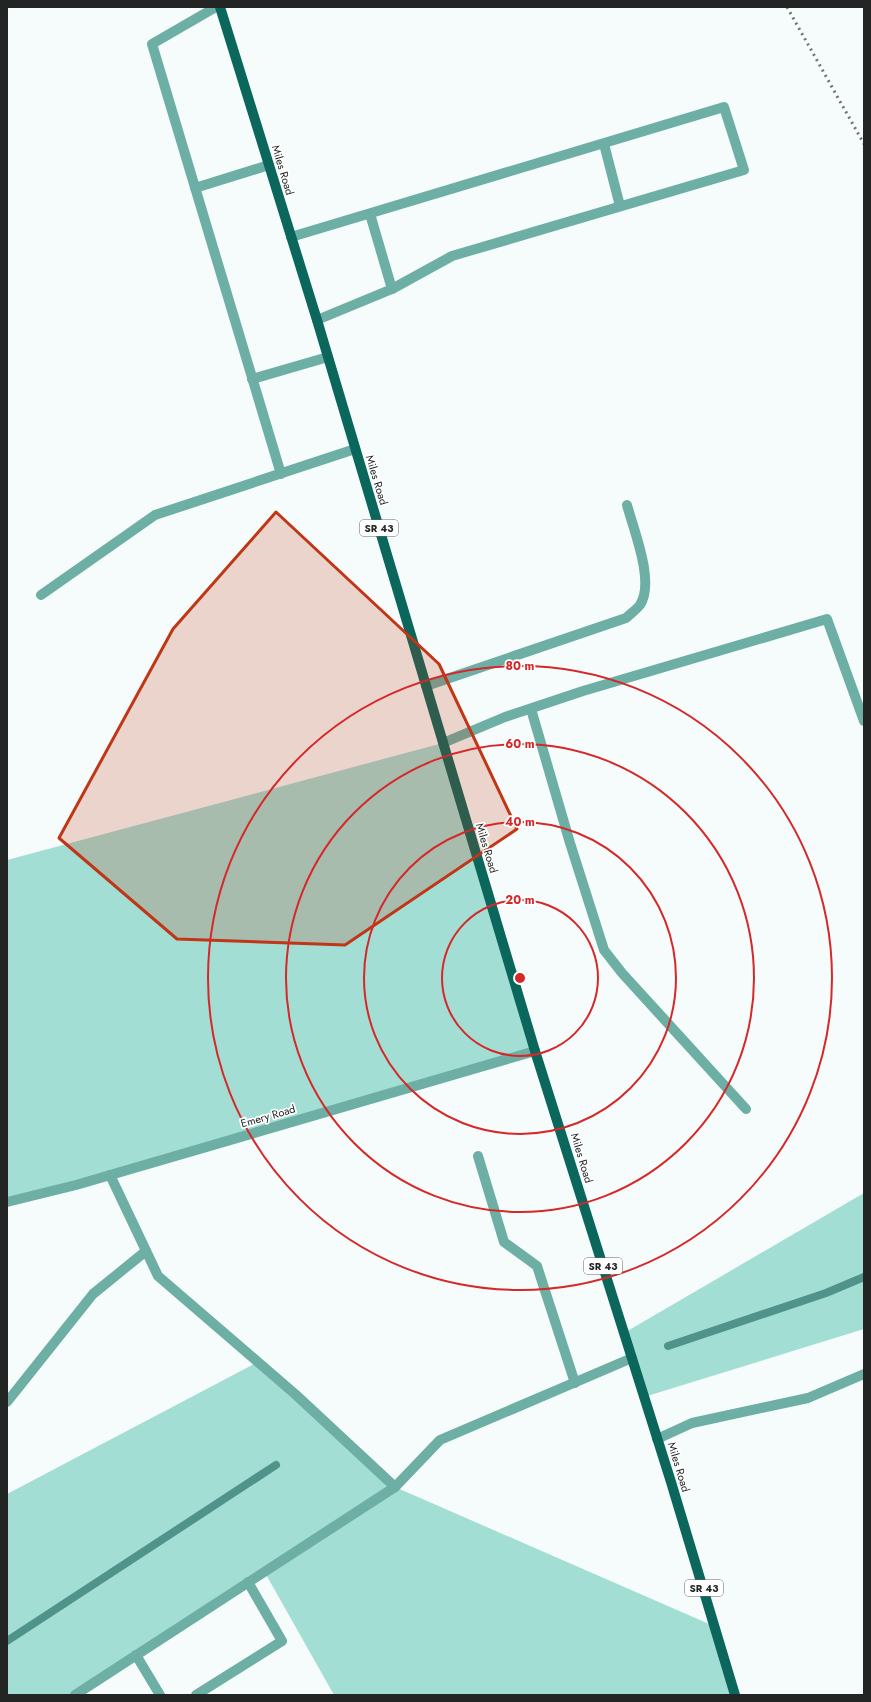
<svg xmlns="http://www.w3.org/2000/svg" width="871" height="1702" font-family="Jost,sans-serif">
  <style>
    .green { fill: #a3ded4 }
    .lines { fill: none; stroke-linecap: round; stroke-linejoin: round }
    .stream { stroke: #4f938a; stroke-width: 8 }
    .minor { stroke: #6dafa5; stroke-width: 10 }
    .major { stroke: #0b665c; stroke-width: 10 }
    .rail { stroke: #717474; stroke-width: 3; stroke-dasharray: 2 4; stroke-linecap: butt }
    .marked { fill: #c03616; fill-opacity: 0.2; stroke: #c03616; stroke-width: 3; stroke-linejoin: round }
    .ring { fill: none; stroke: #d62828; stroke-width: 2 }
    .labels { text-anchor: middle; stroke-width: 3.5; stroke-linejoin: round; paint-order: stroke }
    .shield { fill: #fff; stroke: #656666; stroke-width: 1 }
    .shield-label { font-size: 10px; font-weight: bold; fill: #232525 }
    .street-label { font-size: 11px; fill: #232525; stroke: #fff }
    .centre { fill: #d62828; stroke: #fff; stroke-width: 2 }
    .ring-label { font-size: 12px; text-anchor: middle; font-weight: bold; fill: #d62828; stroke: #fff; stroke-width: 3.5; stroke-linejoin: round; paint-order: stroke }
  </style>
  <rect width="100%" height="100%" fill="#f6fcfb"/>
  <g class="green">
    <path d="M443 743 535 1051 7 1202V860Z"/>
    <path d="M864 1193V1329L644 1397 624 1333Z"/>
    <path d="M258 1362 395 1487 716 1627 735 1695H334L264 1571 75 1695H7V1494Z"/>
  </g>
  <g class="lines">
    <g class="stream">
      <path d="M668 1346 826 1293 864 1277"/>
      <path d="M7 1641 276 1465"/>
    </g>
    <g class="minor">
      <path d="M216 7 152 44 281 474"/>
      <path d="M604 144 620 206"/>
      <path d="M195 188 269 165"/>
      <path d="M370 214 392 289"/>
      <path d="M291 237 724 107 744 170 452 256 392 289 317 320"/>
      <path d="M252 379 328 357"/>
      <path d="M41 595 155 515 355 449"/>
      <path d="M426 686 626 618C630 614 636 610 640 605 655 582 634 531 627 505"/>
      <path d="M531 709 570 843 604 950 622 973 746 1109"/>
      <path d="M443 743 505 717 583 691 827 619 864 721"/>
      <path d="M478 1156 504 1242 537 1266 575 1383"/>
      <path d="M110 1175 158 1276 295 1394 395 1487"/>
      <path d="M7 1202 76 1185 535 1051"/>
      <path d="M7 1402 93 1294 146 1251"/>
      <path d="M657 1439 692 1423 808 1398 864 1374"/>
      <path d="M136 1655 160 1695"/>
      <path d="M75 1695 395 1487 440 1440 632 1358"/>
      <path d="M196 1695 282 1641 248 1582"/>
    </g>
    <path class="major" d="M220 7 317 320 535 1051 671 1482 735 1695"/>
    <path class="rail" d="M787 7 864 144"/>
  </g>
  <path class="marked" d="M276 512 439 664 517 829 345 945 177 939 59 838 173 629Z"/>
  <g class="ring">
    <circle cx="520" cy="978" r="78"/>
    <circle cx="520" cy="978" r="156"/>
    <circle cx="520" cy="978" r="234"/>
    <circle cx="520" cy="978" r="312"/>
  </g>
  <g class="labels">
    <g class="shield">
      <rect x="360" y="520" width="38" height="16" rx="3"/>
      <rect x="584" y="1258" width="38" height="16" rx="3"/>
      <rect x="685" y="1580" width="38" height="16" rx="3"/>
    </g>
    <g class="shield-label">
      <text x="379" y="532">SR 43</text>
      <text x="603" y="1270">SR 43</text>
      <text x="704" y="1592">SR 43</text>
    </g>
    <g class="street-label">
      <text transform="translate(283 170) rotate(73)" y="4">Miles Road</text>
      <text transform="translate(377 480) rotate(73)" y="4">Miles Road</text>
      <text transform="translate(487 848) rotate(73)" y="4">Miles Road</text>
      <text transform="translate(268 1116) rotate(-16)" y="4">Emery Road</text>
      <text transform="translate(582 1158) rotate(73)" y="4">Miles Road</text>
      <text transform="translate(679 1467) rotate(73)" y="4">Miles Road</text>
    </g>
  </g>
  <circle cx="520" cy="978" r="6" class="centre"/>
  <g class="ring-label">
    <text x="520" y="670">80 m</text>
    <text x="520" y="748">60 m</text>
    <text x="520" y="826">40 m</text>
    <text x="520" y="904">20 m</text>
  </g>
  <rect width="871" height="1702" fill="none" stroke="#232525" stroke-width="16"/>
</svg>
